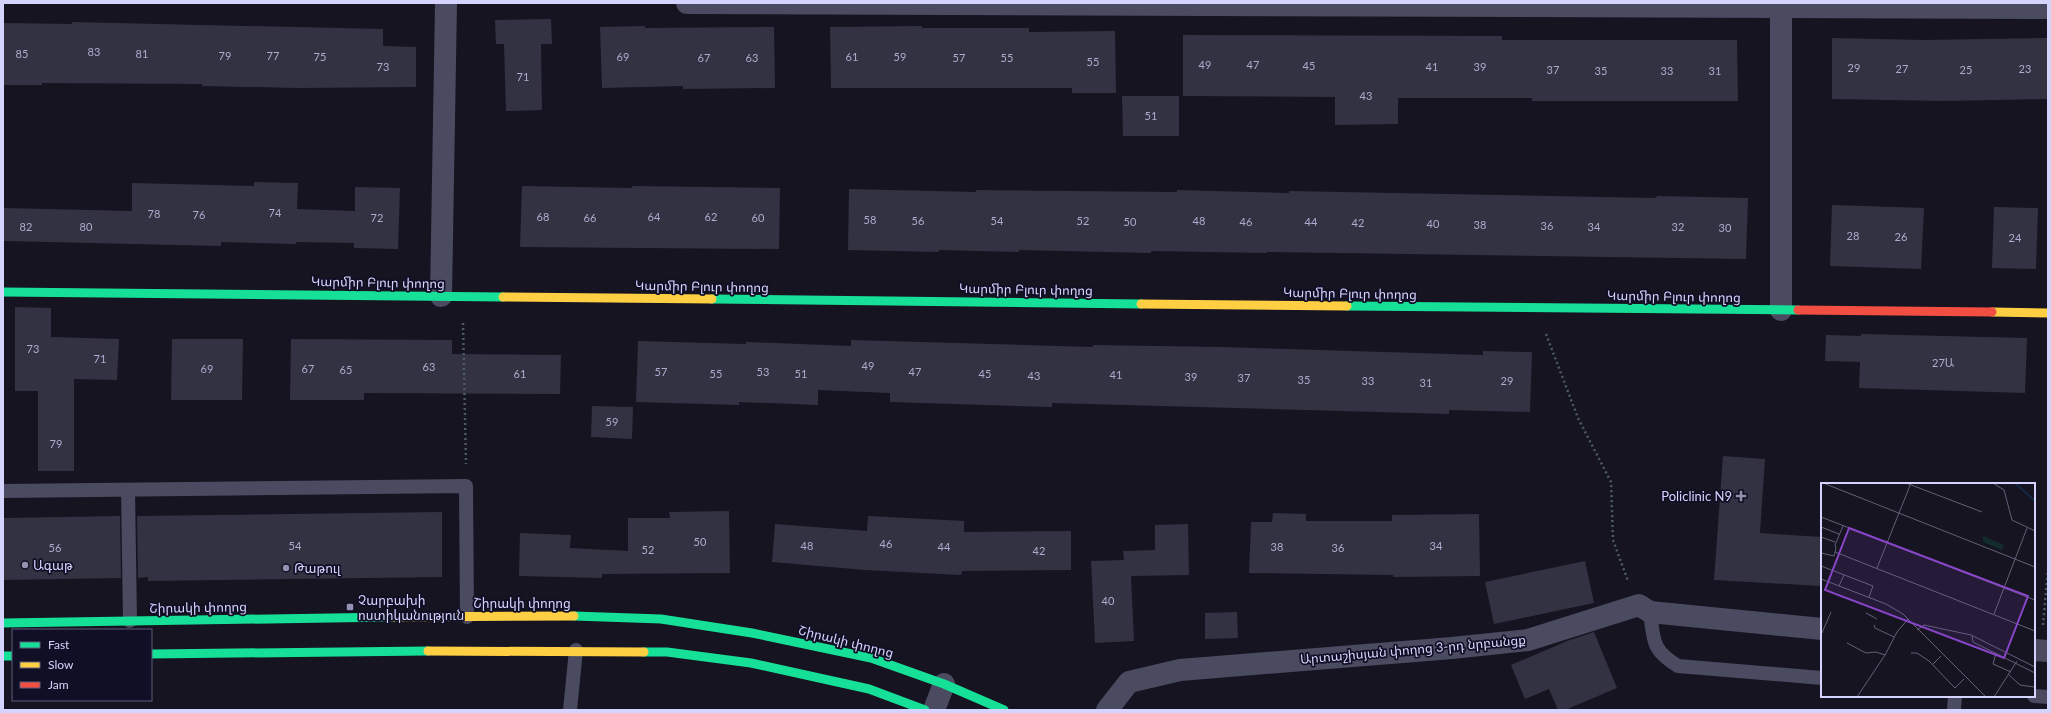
<svg xmlns="http://www.w3.org/2000/svg" width="2051" height="713" font-family="Lato,'Noto Sans Armenian',sans-serif">
  <style>
    .building { fill: #333242 }
    .lines { fill: none; stroke-linecap: round; stroke-linejoin: round }
    .path { stroke: #4b5b65; stroke-width: 2.5; stroke-dasharray: 2 3; stroke-linecap: butt }
    .lane { stroke: #4a4a60; stroke-width: 14 }
    .street { stroke: #4a4a60; stroke-width: 22 }
    .fast { stroke: #16e098; stroke-width: 9 }
    .slow { stroke: #ffcf43; stroke-width: 9 }
    .jam { stroke: #f24e42; stroke-width: 9 }
    .poi-dot { fill: #9291b0; stroke: #110f25; stroke-width: 1.5 }
    .labels { text-anchor: middle; stroke-width: 3.5; stroke-linejoin: round; paint-order: stroke }
    .number-label { font-size: 11px; fill: #acaccf }
    .street-label { font-size: 13px; fill: #d5d4fe; stroke: #110f25 }
    .poi-label { font-size: 13px; fill: #d5d4fe; stroke: #110f25; text-anchor: start }
    .inset-river { fill: none; stroke: #102945; stroke-width: 2 }
    .inset-road { fill: none; stroke: #626179; stroke-width: 1 }
    .view { fill: #8845c8; fill-opacity: 0.15; stroke: #8845c8; stroke-width: 2 }
    .inset-edge { fill: none; stroke: #d5d4fe; stroke-width: 2 }
  </style>
  <rect width="100%" height="100%" fill="#151420"/>
  <g class="building">
    <path d="M551 19 552 44H541L542 110 506 111 504 44H496L495 20Z"/>
    <path d="M72 22 383 29V46L416 47V87L297 88 202 86V84L42 83V85H3V23L72 24Z"/>
    <path d="M645 26V28L774 27 775 88 683 89V86L602 88 600 27Z"/>
    <path d="M922 26V28H1029V32L1115 31 1116 93H1072V88H831L830 27Z"/>
    <path d="M1183 35 1502 36V40H1737L1738 101H1532V98H1398V124L1335 125V97L1183 96Z"/>
    <path d="M1832 38 1924 40 2047 38V99L1944 101 1832 99Z"/>
    <path d="M1122 96H1179V136H1123Z"/>
    <path d="M254 182 298 183 297 209 355 211V187L400 188 398 249 354 248V243L296 242V244L221 242V246L3 241V208L132 211V183L254 186Z"/>
    <path d="M522 186 632 188V186L780 188 779 249 520 247Z"/>
    <path d="M849 189 976 192V190L1177 192V190L1289 193V191L1656 198 1657 196 1748 198 1746 259 1267 252V253L1151 251V253L1019 250V252L939 250V252L848 250Z"/>
    <path d="M1832 205 1924 208 1921 269 1830 266Z"/>
    <path d="M1994 207 2038 208 2036 269 1992 268Z"/>
    <path d="M15 307 51 308V337L119 339 117 380 74 379V471H38V391H15Z"/>
    <path d="M1861 334 2027 338 2025 393 1859 388 1860 362 1825 361 1826 335 1861 336Z"/>
    <path d="M172 339H243L242 400H171Z"/>
    <path d="M291 339 452 340V354L561 355 560 394 364 393V400H290Z"/>
    <path d="M851 340 1093 347V345L1221 347 1483 355V351L1532 352 1530 412 1449 410V414L1052 403V407L890 402V393L818 390V405L739 402V405L636 402 638 341 746 344V342L851 346Z"/>
    <path d="M592 406 633 407 632 439 591 437Z"/>
    <path d="M1723 456 1765 459 1760 533 1822 537V586L1714 580Z"/>
    <path d="M729 511 730 573 602 574V578L519 576 520 533 571 535 570 548 628 551V518H670L669 512Z"/>
    <path d="M442 512V577L148 581V577L138 578 137 516Z"/>
    <path d="M1273 513 1306 514V521H1392V515L1479 514 1480 576 1393 577V575L1249 573 1251 522H1272Z"/>
    <path d="M120 516 121 578 3 580V518Z"/>
    <path d="M868 516 964 521V532L1071 531V570L962 571 961 575 865 570 772 562 775 524 867 531Z"/>
    <path d="M1188 524 1189 575 1131 576 1134 641 1095 643 1091 561 1124 560 1123 551 1155 550V525Z"/>
    <path d="M1585 561 1594 603 1494 624 1485 582Z"/>
    <path d="M1237 612 1238 638 1205 639V613Z"/>
    <path d="M1594 632 1617 688 1565 710H1558L1549 689 1525 699 1511 665 1567 641Z"/>
  </g>
  <g class="lines">
    <g class="path">
      <path d="M463 323 466 464"/>
      <path d="M1546 334 1578 418 1611 482 1613 540 1628 581"/>
      <path d="M2043 625 2048 569"/>
    </g>
    <g class="lane">
      <path d="M128 490 130 621"/>
      <path d="M3 491 466 486 467 617"/>
      <path d="M1650 612C1654 640 1651 650 1678 666L1822 678"/>
      <path d="M2034 696 2048 697"/>
      <path d="M570 710 576 650"/>
      <path d="M1954 710 1955 696"/>
    </g>
    <g class="street">
      <path d="M687 3 2048 8"/>
      <path d="M1781 3V310"/>
      <path d="M441 296 446 3"/>
      <path d="M2034 650 2048 651"/>
      <path d="M934 710 944 684"/>
      <path d="M1107 710 1129 682 1180 670 1452 648 1528 640 1639 605 1650 612 1822 629"/>
    </g>
    <g class="fast">
      <path d="M3 292 503 297"/>
      <path d="M712 299 1141 304"/>
      <path d="M1347 306 1798 310"/>
      <path d="M574 616 661 619 752 633 871 658 944 684 1004 710"/>
      <path d="M3 623 393 617"/>
      <path d="M644 652H667L751 663 869 689 925 710"/>
      <path d="M151 654 428 651"/>
      <path d="M3 656H13"/>
    </g>
    <g class="slow">
      <path d="M503 297 712 299"/>
      <path d="M1141 304 1347 306"/>
      <path d="M1992 312 2048 313"/>
      <path d="M393 617 574 616"/>
      <path d="M428 651 644 652"/>
    </g>
    <path class="jam" d="M1798 310 1992 312"/>
  </g>
  <g class="poi-dot">
    <path d="M1739 490h4v4h4v4h-4v4h-4v-4h-4v-4h4z"/>
    <circle cx="25" cy="565" r="4"/>
    <circle cx="286" cy="568" r="4"/>
    <rect x="346" y="603" width="8" height="8" rx="2"/>
  </g>
  <g class="labels">
    <g class="number-label">
      <text x="94" y="56">83</text>
      <text x="22" y="58">85</text>
      <text x="142" y="58">81</text>
      <text x="225" y="60">79</text>
      <text x="273" y="60">77</text>
      <text x="320" y="61">75</text>
      <text x="623" y="61">69</text>
      <text x="852" y="61">61</text>
      <text x="900" y="61">59</text>
      <text x="704" y="62">67</text>
      <text x="752" y="62">63</text>
      <text x="959" y="62">57</text>
      <text x="1007" y="62">55</text>
      <text x="1093" y="66">55</text>
      <text x="1205" y="69">49</text>
      <text x="1253" y="69">47</text>
      <text x="1309" y="70">45</text>
      <text x="383" y="71">73</text>
      <text x="1432" y="71">41</text>
      <text x="1480" y="71">39</text>
      <text x="1854" y="72">29</text>
      <text x="1902" y="73">27</text>
      <text x="2025" y="73">23</text>
      <text x="1553" y="74">37</text>
      <text x="1966" y="74">25</text>
      <text x="1601" y="75">35</text>
      <text x="1667" y="75">33</text>
      <text x="1715" y="75">31</text>
      <text x="523" y="81">71</text>
      <text x="1366" y="100">43</text>
      <text x="1151" y="120">51</text>
      <text x="275" y="217">74</text>
      <text x="154" y="218">78</text>
      <text x="199" y="219">76</text>
      <text x="543" y="221">68</text>
      <text x="654" y="221">64</text>
      <text x="711" y="221">62</text>
      <text x="377" y="222">72</text>
      <text x="590" y="222">66</text>
      <text x="758" y="222">60</text>
      <text x="870" y="224">58</text>
      <text x="918" y="225">56</text>
      <text x="997" y="225">54</text>
      <text x="1083" y="225">52</text>
      <text x="1199" y="225">48</text>
      <text x="1130" y="226">50</text>
      <text x="1246" y="226">46</text>
      <text x="1311" y="226">44</text>
      <text x="1358" y="227">42</text>
      <text x="1433" y="228">40</text>
      <text x="1480" y="229">38</text>
      <text x="1547" y="230">36</text>
      <text x="26" y="231">82</text>
      <text x="86" y="231">80</text>
      <text x="1594" y="231">34</text>
      <text x="1678" y="231">32</text>
      <text x="1725" y="232">30</text>
      <text x="1853" y="240">28</text>
      <text x="1901" y="241">26</text>
      <text x="2015" y="242">24</text>
      <text x="33" y="353">73</text>
      <text x="100" y="363">71</text>
      <text x="1943" y="367">27Ա</text>
      <text x="868" y="370">49</text>
      <text x="429" y="371">63</text>
      <text x="207" y="373">69</text>
      <text x="308" y="373">67</text>
      <text x="346" y="374">65</text>
      <text x="661" y="376">57</text>
      <text x="763" y="376">53</text>
      <text x="915" y="376">47</text>
      <text x="520" y="378">61</text>
      <text x="716" y="378">55</text>
      <text x="801" y="378">51</text>
      <text x="985" y="378">45</text>
      <text x="1116" y="379">41</text>
      <text x="1034" y="380">43</text>
      <text x="1191" y="381">39</text>
      <text x="1244" y="382">37</text>
      <text x="1304" y="384">35</text>
      <text x="1368" y="385">33</text>
      <text x="1507" y="385">29</text>
      <text x="1426" y="387">31</text>
      <text x="612" y="426">59</text>
      <text x="56" y="448">79</text>
      <text x="700" y="546">50</text>
      <text x="886" y="548">46</text>
      <text x="295" y="550">54</text>
      <text x="807" y="550">48</text>
      <text x="1436" y="550">34</text>
      <text x="944" y="551">44</text>
      <text x="1277" y="551">38</text>
      <text x="55" y="552">56</text>
      <text x="1338" y="552">36</text>
      <text x="648" y="554">52</text>
      <text x="1039" y="555">42</text>
      <text x="1108" y="605">40</text>
    </g>
    <g class="street-label">
      <text transform="translate(378 282) rotate(1)" y="5">Կարմիր Բլուր փողոց</text>
      <text transform="translate(702 286) rotate(1)" y="5">Կարմիր Բլուր փողոց</text>
      <text transform="translate(1026 289) rotate(1)" y="5">Կարմիր Բլուր փողոց</text>
      <text transform="translate(1350 293) rotate(1)" y="5">Կարմիր Բլուր փողոց</text>
      <text transform="translate(1674 296) rotate(1)" y="5">Կարմիր Բլուր փողոց</text>
      <text x="522" y="608">Շիրակի փողոց</text>
      <text transform="translate(198 607) rotate(-1)" y="5">Շիրակի փողոց</text>
      <text transform="translate(846 641) rotate(14)" y="5">Շիրակի փողոց</text>
      <text transform="translate(1413 649) rotate(-5)" y="5">Արտաշիսյան փողոց 3-րդ նրբանցք</text>
    </g>
    <g class="poi-label">
      <text x="1732" y="501" text-anchor="end">Policlinic N9</text>
      <text x="33" y="570">Ագաթ</text>
      <text x="294" y="573">Թաթուլ</text>
      <text x="358" y="605">Չարբախի<tspan x="358" dy="15">ոստիկանություն</tspan></text>
    </g>
  </g>
  <g transform="translate(1821 483)">
    <rect width="214" height="214" fill="#151420"/>
    <path d="M162 53 183 62 181 67 162 59Z" fill="#132b2a"/>
    <path class="inset-river" d="M194 0 214 18"/>
    <path class="inset-road" d="M2 0 214 84M85 0 161 29M172 0 183 7 191 37 214 48M0 34 214 117M0 44 18 51M0 54 14 59M14 69 214 148M0 70 13 73 15 65 14 62 22 43M0 83 52 103 48 114M56 85 90 0M0 96 65 121 82 131 165 214M18 103 23 92M45 130 56 136M173 131 206 45M53 142 54 145 73 154M96 147 103 142 150 152 214 184M0 152 10 129M151 153 152 159 214 190M26 160 45 170 55 169 64 172M90 170H96L108 178 134 205 143 196M175 170 172 181 190 189M111 182 120 173M188 192 199 202 213 204M36 214 64 172 76 149 87 136M173 214 196 178"/>
    <path class="view" d="M28 45 207 113 183 175 4 107Z"/>
    <rect width="214" height="214" class="inset-edge"/>
  </g>
  <rect width="2051" height="713" fill="none" stroke="#d5d4fe" stroke-width="8"/>
  <rect x="12" y="629" width="140" height="72" fill="#110f25" stroke="#5f5e7c"/>
  <rect x="20" y="642" width="20" height="6" fill="#16e098" stroke="#5f5e7c"/>
  <text x="48" y="649" font-size="12" fill="#d5d4fe">Fast</text>
  <rect x="20" y="662" width="20" height="6" fill="#ffcf43" stroke="#5f5e7c"/>
  <text x="48" y="669" font-size="12" fill="#d5d4fe">Slow</text>
  <rect x="20" y="682" width="20" height="6" fill="#f24e42" stroke="#5f5e7c"/>
  <text x="48" y="689" font-size="12" fill="#d5d4fe">Jam</text>
</svg>
